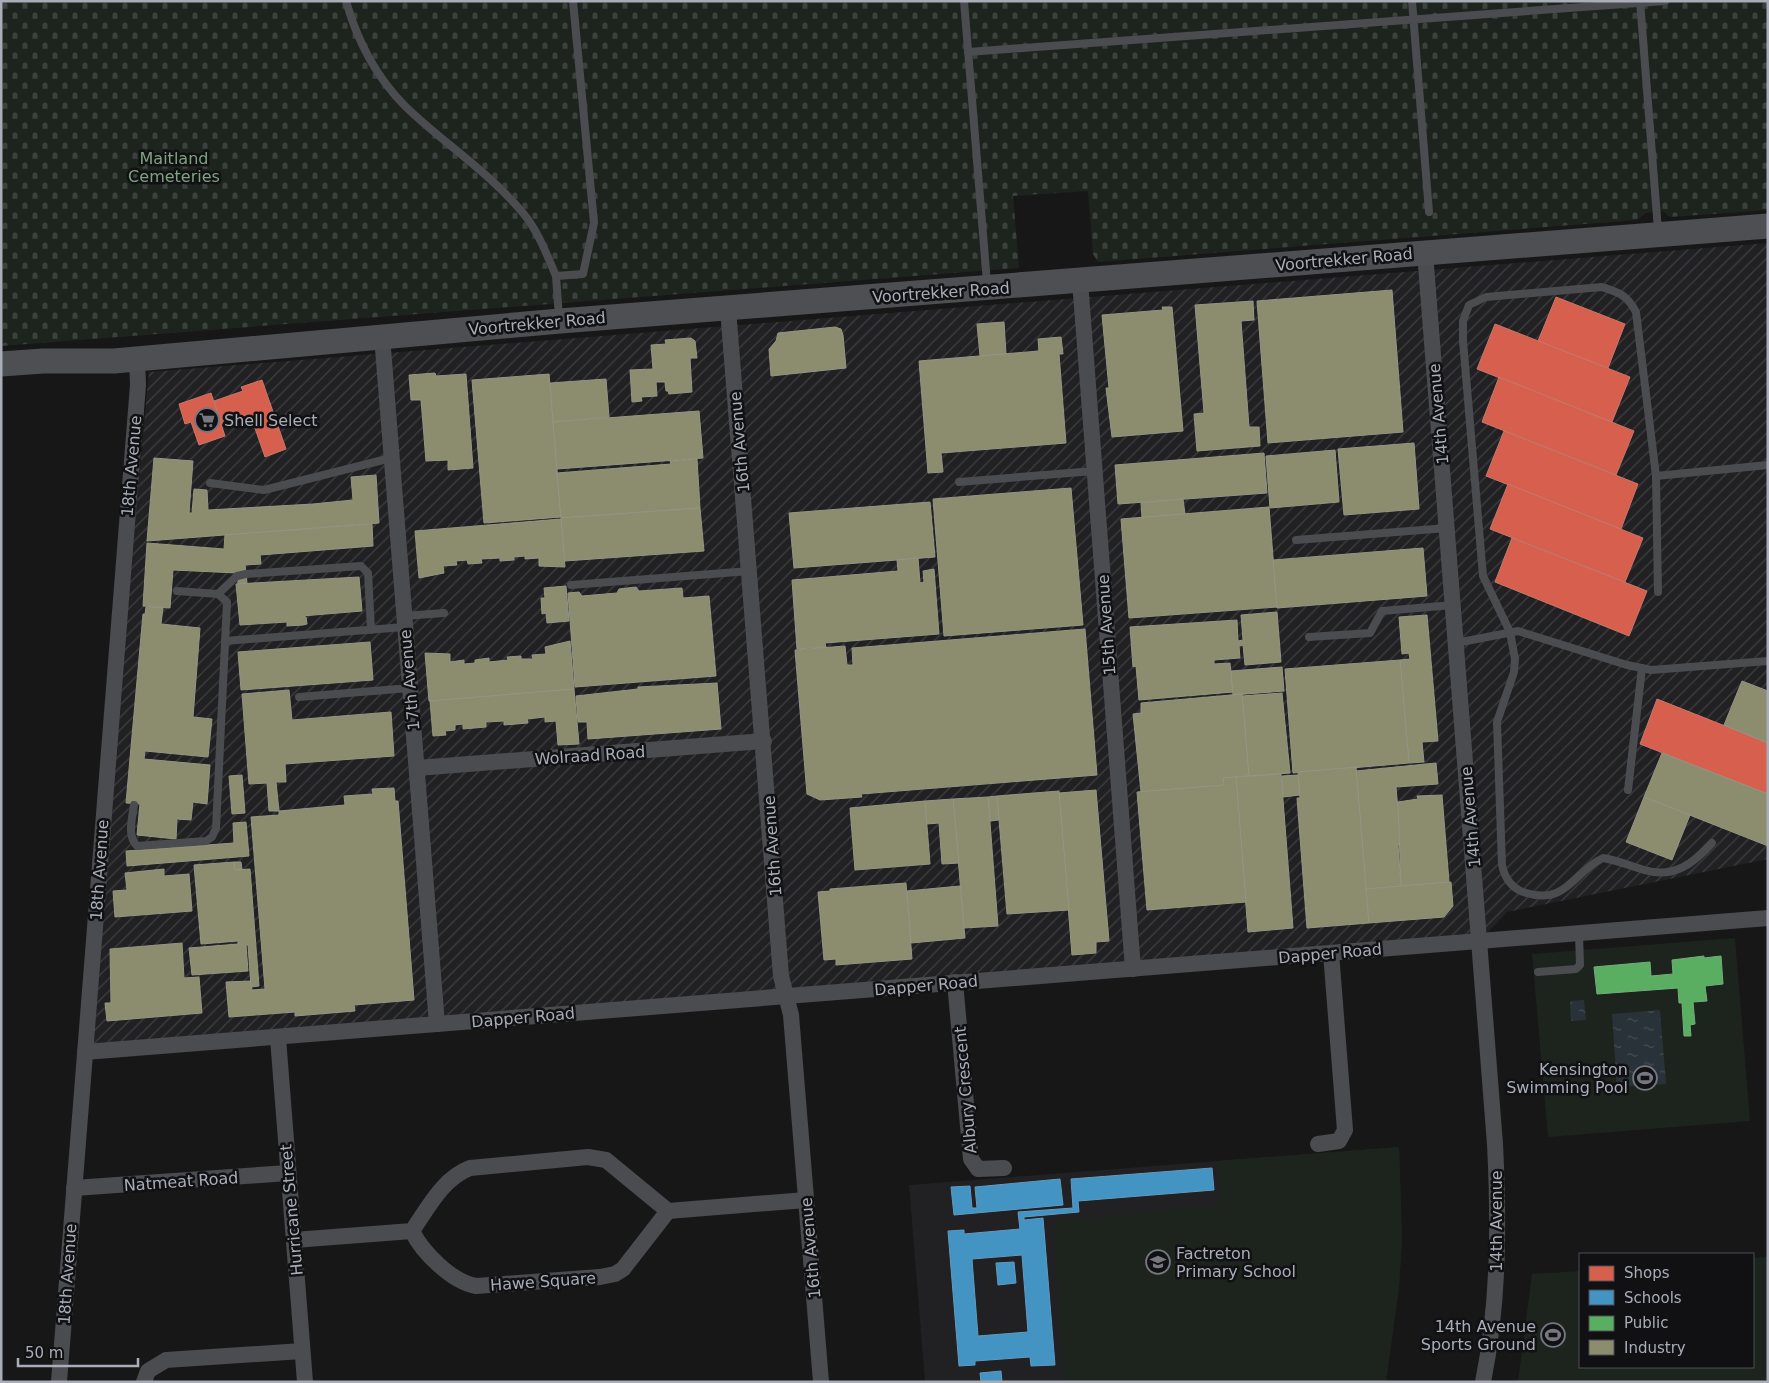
<svg xmlns="http://www.w3.org/2000/svg" width="1769" height="1383" font-family="'DejaVu Sans',sans-serif">
  <style>
    .built { fill: #212123 }
    .industrial { fill: url(#industrial-furrows) }
    .cemetery { fill: url(#cemetery-stones) }
    .garden { fill: #1d241e }
    .water { fill: url(#water-ripples) }
    .shops { fill: #d6604d; stroke: #c8776d }
    .schools { fill: #4393c3; stroke: #619bc0; fill-rule: evenodd }
    .public { fill: #5aae61; stroke: #71ae7b }
    .industry { fill: #8c8c6e; stroke: #949684 }
    .lines { fill: none; stroke-linecap: round; stroke-linejoin: round }
    .service { stroke: #4b4c50; stroke-width: 8 }
    .minor { stroke: #4b4c50; stroke-width: 16 }
    .primary { stroke: #4d4f52; stroke-width: 25 }
    .labels { text-anchor: middle; stroke-width: 5; stroke-linejoin: round; paint-order: stroke }
    .park-label { font-size: 16px; fill: #7fa381; stroke: #111113 }
    .street-label { font-size: 16px; fill: #a8adb8; stroke: #111113 }
    .poi-label { font-size: 16px; fill: #a8adb8; stroke: #111113; text-anchor: start }
  </style>
  <defs>
    <pattern id="industrial-furrows" width="10" height="10" patternUnits="userSpaceOnUse" patternTransform="scale(1.25)"><rect width="10" height="10" fill="#212123"/><path d="M-1 1l2-2M0 10L10 0M9 11l2-2" fill="none" stroke="#3e3f41"/></pattern>
    <pattern id="cemetery-stones" width="16" height="16" patternUnits="userSpaceOnUse" patternTransform="scale(1.25)"><rect width="16" height="16" fill="#1d241e"/><path d="M2 7V4a2 2 0 0 1 4 0v3zM10 15v-3a2 2 0 0 1 4 0v3z" fill="#3b413d"/></pattern>
    <pattern id="water-ripples" width="26" height="14" patternUnits="userSpaceOnUse" patternTransform="scale(1.25)"><rect width="26" height="14" fill="#2a3239"/><path d="M2 4q2-2 4 0t4 0M15 11q2-2 4 0t4 0" fill="none" stroke="#464d54"/></pattern>
  </defs>
  <rect width="100%" height="100%" fill="#171717"/>
  <path class="built" d="M1399 1147 1402 1238 1399 1287 1386 1382H925L909 1185Z"/>
  <path class="industrial" d="M1768 243V859L1507 912 1480 941 85 1052 149 372Z"/>
  <path class="cemetery" d="M1 1H1768V210L1670 217 1662 211 1646 213 1637 220 1098 262 1093 254 1088 191 1013 196 1019 268 1 346Z"/>
  <g class="garden">
    <path d="M1735 938 1750 1121 1548 1137 1532 954Z"/>
    <path d="M1399 1147 1402 1238 1399 1287 1386 1382H1064L1054 1222 1221 1205 1217 1161Z"/>
    <path d="M1768 1257V1382H1518L1532 1274 1580 1271V1367H1753V1258Z"/>
  </g>
  <g class="water">
    <path d="M1584 1000 1586 1020 1571 1021 1570 1001Z"/>
    <path d="M1660 1010 1666 1084 1617 1087 1612 1014Z"/>
  </g>
  <g class="shops">
    <path d="M1556 297 1625 324 1608 368 1538 341Z"/>
    <path d="M1495 324 1630 377 1612 422 1477 369Z"/>
    <path d="M1499 377 1634 431 1616 475 1482 422Z"/>
    <path d="M262 380 286 449 265 457 250 414 222 424 214 401 243 391 241 387Z"/>
    <path d="M211 393 225 436 199 445 191 422 185 424 179 404Z"/>
    <path d="M1504 431 1638 484 1621 529 1486 476Z"/>
    <path d="M1508 484 1643 538 1625 582 1490 529Z"/>
    <path d="M1512 538 1647 591 1629 636 1495 582Z"/>
    <path d="M1657 699 1768 743V794L1640 744Z"/>
  </g>
  <g class="schools">
    <path d="M1212 1168 1214 1190 1078 1201 1079 1212 1024 1217V1220L1043 1218 1055 1365 1031 1366 1030 1357 975 1361V1365L959 1366 948 1231 964 1230V1234L1020 1229 1018 1212 1073 1208 1071 1179ZM1022 1255 1028 1332 978 1336 972 1259Z"/>
    <path d="M1060 1179 1063 1205 954 1215 951 1187 970 1186 972 1208H977L975 1187Z"/>
    <path d="M1014 1262 1016 1283 998 1285 996 1263Z"/>
    <path d="M1001 1371 1002 1382H981L980 1373Z"/>
  </g>
  <path class="public" d="M1704 956V958L1721 956 1723 984 1705 986 1707 1001 1693 1002 1695 1024 1690 1025 1691 1036H1684L1682 1003H1679L1678 988 1597 994 1594 967 1650 962 1651 976 1673 974 1672 960Z"/>
  <g class="industry">
    <path d="M1392 290 1403 432 1268 443 1257 301Z"/>
    <path d="M1253 301 1254 320 1241 321 1249 427H1259L1260 446 1197 451 1194 414 1204 413 1195 305Z"/>
    <path d="M1162 307H1172L1183 431 1112 437 1106 388H1109L1102 315 1163 310Z"/>
    <path d="M1004 322 1006 354 980 356 977 324Z"/>
    <path d="M835 327 841 329 843 335 846 368 771 376 769 349 776 341 778 333Z"/>
    <path d="M1061 337 1063 354H1059L1066 443 941 453 943 472 928 473 919 361 1039 351 1038 339Z"/>
    <path d="M691 338 695 341 697 358H690L692 392 669 394 668 391H666L665 382H656L657 396 641 397 642 401 632 402 630 370 653 369 651 345 666 344 665 340Z"/>
    <path d="M435 373 436 376 466 374 473 468 448 470V460L426 461 421 400H411L409 375Z"/>
    <path d="M549 374 561 517 484 523 472 380Z"/>
    <path d="M606 379 609 417 553 422 550 383Z"/>
    <path d="M699 411 703 458 557 469 553 422Z"/>
    <path d="M1414 443 1419 509 1344 515 1338 449Z"/>
    <path d="M1335 450 1339 502 1270 508 1266 456Z"/>
    <path d="M1264 453 1267 493 1118 504 1115 465Z"/>
    <path d="M154 458 193 461 189 513H192L194 489 207 490 208 510 313 504 353 500 351 477 376 475 379 523 147 541Z"/>
    <path d="M697 459 700 508 561 518 557 473 671 464 670 461Z"/>
    <path d="M1071 488 1083 625 944 636 933 499Z"/>
    <path d="M1183 499 1185 514 1142 518 1141 503Z"/>
    <path d="M930 502 935 557 794 568 789 513Z"/>
    <path d="M1269 507 1277 607 1129 618 1121 519Z"/>
    <path d="M700 508 704 551 565 561 561 518Z"/>
    <path d="M561 519 565 567 539 566V558L525 559V556L514 557V560L500 561V558L481 559 482 563 468 564 467 560 456 561 457 565 443 566 444 573 419 578 415 531Z"/>
    <path d="M372 524 373 546 260 555 261 564 245 565 247 583 238 584 237 573 173 570 170 608 143 606 147 543 224 549 225 535Z"/>
    <path d="M1423 548 1427 596 1277 608 1273 560Z"/>
    <path d="M918 558 920 583 924 582 923 571 934 569 939 634 825 643 826 647 797 649 792 580 898 571 897 560Z"/>
    <path d="M359 577 362 611 302 616 306 617 307 624 303 625 287 626V622L240 625 236 584Z"/>
    <path d="M566 586 569 621 547 623 546 613 542 614 541 598H545L544 588Z"/>
    <path d="M636 587 639 591 682 588 683 598 709 596 716 676 575 687 568 593 579 592 582 596 617 593 619 589Z"/>
    <path d="M146 607 163 608 161 624 200 628 193 717 212 719 208 757 145 751 144 759 210 765 207 804 193 802 191 820 177 819 176 839 137 835 140 804 126 803 143 614H145Z"/>
    <path d="M1277 612 1281 662 1245 665 1243 645 1239 646 1240 658 1214 660V664L1230 663 1233 692 1139 700 1136 666 1133 667 1130 627 1237 620 1238 641 1243 640 1241 615Z"/>
    <path d="M1427 615 1438 741 1422 742 1424 762 1409 763 1400 660 1410 659 1409 653 1402 654 1399 617Z"/>
    <path d="M1085 629 1097 775 861 794 862 797 820 800 807 794 795 650 845 646 847 665H853L852 648Z"/>
    <path d="M570 641 574 689 429 701 425 653 450 654V662L464 660V664L475 663V660L489 658V662L508 660 507 657 521 656V659H533L532 655 546 654 545 647Z"/>
    <path d="M370 642 373 680 241 690 238 652Z"/>
    <path d="M1400 660 1409 763 1293 773 1285 669Z"/>
    <path d="M1282 667 1284 691 1233 695 1231 671Z"/>
    <path d="M1742 681 1768 691V743L1724 725Z"/>
    <path d="M717 683 721 729 588 739 587 722H578L576 696 638 689V687Z"/>
    <path d="M574 689 579 744 558 745 556 721 545 722V717L527 719 528 723 504 725V721L486 722V727L463 729V724L455 725V730L445 731 446 735 433 736 430 701Z"/>
    <path d="M289 690 292 720 391 712 394 756 285 764 286 782H276L279 811H269L267 783 249 784 242 694Z"/>
    <path d="M1282 693 1290 773 1249 776 1242 696Z"/>
    <path d="M1242 694 1249 776 1223 778 1224 785 1141 792 1133 714 1141 713V703Z"/>
    <path d="M1662 753 1768 794V846L1644 797Z"/>
    <path d="M1436 763 1438 784 1396 787 1401 845H1398L1401 886 1366 889 1356 771Z"/>
    <path d="M1356 767 1369 923 1307 928 1297 798H1300L1298 772Z"/>
    <path d="M1281 774 1293 928 1248 932 1236 777Z"/>
    <path d="M242 775 245 813 232 814 229 776Z"/>
    <path d="M1298 775 1300 795 1283 797 1282 776Z"/>
    <path d="M1236 777 1246 902 1147 910 1137 792 1224 785 1223 778Z"/>
    <path d="M394 788 395 801H398L414 1000 354 1005 355 1011 295 1016V1012L229 1017 226 982 251 981 252 990 265 989 251 817 279 815V811L345 805 344 796 373 794 372 789Z"/>
    <path d="M1096 790 1109 941 1096 942V953L1072 955 1059 793Z"/>
    <path d="M1059 791 1069 910 1007 914 997 796Z"/>
    <path d="M1442 795 1449 882 1401 886 1398 802 1418 799 1417 796Z"/>
    <path d="M997 796 999 820 990 821 988 797Z"/>
    <path d="M988 797 998 926 964 928 953 799Z"/>
    <path d="M1644 797 1690 815 1672 860 1626 842Z"/>
    <path d="M953 799 959 863 942 864 939 823 927 824 925 801Z"/>
    <path d="M925 801 930 864 855 870 850 808Z"/>
    <path d="M246 822 249 856 127 866 126 851 234 843 233 823Z"/>
    <path d="M234 862 235 870 250 869 259 986 251 987 248 945H246L248 971 192 975 189 948 238 944V941L201 944 194 865Z"/>
    <path d="M234 862H241L242 869 235 870Z"/>
    <path d="M164 869V876L189 874 192 911 115 917 113 891 127 890 125 873Z"/>
    <path d="M1451 882 1453 906 1444 917 1369 923 1366 889Z"/>
    <path d="M906 883 912 959 836 965V959L824 960 818 892 830 891V889Z"/>
    <path d="M960 886 965 938 911 943 907 891Z"/>
    <path d="M182 943 184 978 199 977 202 1013 107 1021 105 1003H111L110 949Z"/>
  </g>
  <g class="lines">
    <g class="service">
      <path d="M346 1C357 40 376 77 405 106 443 143 488 171 523 213 538 231 547 255 556 276"/>
      <path d="M964 1 987 283"/>
      <path d="M1412 1 1429 212"/>
      <path d="M1640 1 1658 230"/>
      <path d="M968 52 1665 1"/>
      <path d="M559 318 556 276 583 274 594 223 573 1"/>
      <path d="M1656 476 1768 465"/>
      <path d="M959 482 1094 471"/>
      <path d="M210 483 264 490 391 458"/>
      <path d="M1296 540 1447 528"/>
      <path d="M571 585 750 571"/>
      <path d="M1658 592 1656 476 1636 312C1627 295 1620 293 1602 287L1486 297 1469 305 1463 321V341L1483 576 1510 632 1515 659 1514 672 1497 722 1502 865C1505 879 1512 889 1526 893 1567 905 1573 872 1603 858 1617 860 1630 866 1644 870 1674 879 1694 863 1712 843"/>
      <path d="M218 594 237 576 246 574 361 566 368 573 371 630"/>
      <path d="M404 616 444 613"/>
      <path d="M1309 637 1370 633 1382 611 1453 605"/>
      <path d="M225 641 405 627"/>
      <path d="M1456 643 1518 631 1627 665 1651 670 1768 661"/>
      <path d="M299 697 410 688"/>
      <path d="M1628 790 1642 668"/>
      <path d="M134 805C132 819 127 836 137 846L206 841 212 837 216 828 227 602 218 594 177 591"/>
      <path d="M1538 972 1576 969 1580 965 1579 933"/>
    </g>
    <g class="minor">
      <path d="M1425 253 1495 1144C1499 1224 1499 1303 1483 1382"/>
      <path d="M1080 281 1133 969"/>
      <path d="M728 309 781 976 791 1015 821 1382"/>
      <path d="M382 336 437 1024"/>
      <path d="M417 768 764 741"/>
      <path d="M955 982 971 1159 978 1169 1004 1168"/>
      <path d="M278 1038 305 1382"/>
      <path d="M85 1052 1768 918"/>
      <path d="M1318 1144 1339 1141 1345 1130 1331 953"/>
      <path d="M74 1188 288 1173"/>
      <path d="M412 1231C422 1252 452 1282 476 1286L600 1277 615 1274 623 1269 668 1211"/>
      <path d="M294 1240 412 1231C428 1208 443 1178 470 1168L588 1157 606 1160 668 1211 806 1200"/>
      <path d="M59 1382 138 385 137 358"/>
      <path d="M144 1382 148 1371 166 1360 302 1351"/>
    </g>
    <path class="primary" d="M1 364 43 361H114L560 321 1768 226"/>
  </g>
  <defs>
    <g id="supermarket-ring" transform="scale(1.25)"><circle r="9.5" fill="#111113" stroke="#757880" stroke-width="1.5"/><path d="M-6-5.5h2.5l.6 2H6L4.5 2H-2.5L-4.4-4H-6ZM-1.5 3.2a1.3 1.3 0 1 0 .1 0ZM3 3.2a1.3 1.3 0 1 0 .1 0Z" fill="#757880"/></g>
    <g id="stadium-ring" transform="scale(1.25)"><circle r="9.5" fill="#111113" stroke="#757880" stroke-width="1.5"/><path d="M0-5a6.5 5 0 1 0 0 10a6.5 5 0 1 0 0-10ZM-3.5-1.8h7v3.6h-7Z" fill="#757880"/></g>
    <g id="school-ring" transform="scale(1.25)"><circle r="9.5" fill="#111113" stroke="#757880" stroke-width="1.5"/><path d="M0-5L7-2L0 1L-7-2ZM-4 1L0 2.5L4 1V4Q0 6-4 4Z" fill="#757880"/></g>
  </defs>
  <g fill-rule="evenodd">
    <use href="#supermarket-ring" x="207" y="420"/>
    <use href="#stadium-ring" x="1645" y="1078"/>
    <use href="#school-ring" x="1158" y="1262"/>
    <use href="#stadium-ring" x="1553" y="1335"/>
  </g>
  <g class="labels">
    <g class="park-label">
      <text x="174" y="164">Maitland<tspan x="174" dy="18">Cemeteries</tspan></text>
    </g>
    <g class="street-label">
      <text transform="translate(1344 259) rotate(-5)" y="6">Voortrekker Road</text>
      <text transform="translate(941 292) rotate(-4)" y="6">Voortrekker Road</text>
      <text transform="translate(537 323) rotate(-5)" y="6">Voortrekker Road</text>
      <text transform="translate(1438 414) rotate(-95)" y="6">14th Avenue</text>
      <text transform="translate(739 442) rotate(-95)" y="6">16th Avenue</text>
      <text transform="translate(131 466) rotate(-85)" y="6">18th Avenue</text>
      <text transform="translate(1106 625) rotate(-94)" y="6">15th Avenue</text>
      <text transform="translate(409 680) rotate(-95)" y="6">17th Avenue</text>
      <text transform="translate(590 755) rotate(-4)" y="6">Wolraad Road</text>
      <text transform="translate(1470 817) rotate(-95)" y="6">14th Avenue</text>
      <text transform="translate(772 846) rotate(-94)" y="6">16th Avenue</text>
      <text transform="translate(99 870) rotate(-86)" y="6">18th Avenue</text>
      <text transform="translate(1330 953) rotate(-5)" y="6">Dapper Road</text>
      <text transform="translate(926 985) rotate(-5)" y="6">Dapper Road</text>
      <text transform="translate(523 1017) rotate(-5)" y="6">Dapper Road</text>
      <text transform="translate(965 1090) rotate(-95)" y="6">Albury Crescent</text>
      <text transform="translate(181 1181) rotate(-4)" y="6">Natmeat Road</text>
      <text transform="translate(291 1210) rotate(-95)" y="6">Hurricane Street</text>
      <text transform="translate(1496 1221) rotate(-90)" y="6">14th Avenue</text>
      <text transform="translate(810 1248) rotate(-95)" y="6">16th Avenue</text>
      <text transform="translate(67 1274) rotate(-86)" y="6">18th Avenue</text>
      <text transform="translate(543 1281) rotate(-4)" y="6">Hawe Square</text>
    </g>
    <g class="poi-label">
      <text x="224" y="426">Shell Select</text>
      <text x="1628" y="1075" text-anchor="end">Kensington<tspan x="1628" dy="18">Swimming Pool</tspan></text>
      <text x="1176" y="1259">Factreton<tspan x="1176" dy="18">Primary School</tspan></text>
      <text x="1536" y="1332" text-anchor="end">14th Avenue<tspan x="1536" dy="18">Sports Ground</tspan></text>
    </g>
  </g>
  <rect width="1769" height="1383" fill="none" stroke="#a8adb8" stroke-width="5"/>
  <rect x="1579" y="1253" width="175" height="115" fill="#111113" stroke="#4d4f55"/>
  <rect x="1589" y="1266" width="25" height="15" fill="#d6604d" stroke="#4d4f55"/>
  <text x="1624" y="1278" font-size="15" fill="#a8adb8">Shops</text>
  <rect x="1589" y="1290" width="25" height="15" fill="#4393c3" stroke="#4d4f55"/>
  <text x="1624" y="1303" font-size="15" fill="#a8adb8">Schools</text>
  <rect x="1589" y="1316" width="25" height="15" fill="#5aae61" stroke="#4d4f55"/>
  <text x="1624" y="1328" font-size="15" fill="#a8adb8">Public</text>
  <rect x="1589" y="1340" width="25" height="15" fill="#8c8c6e" stroke="#4d4f55"/>
  <text x="1624" y="1353" font-size="15" fill="#a8adb8">Industry</text>
  <path d="M18 1358v8h120v-8" fill="none" stroke="#a8adb8" stroke-width="2.5"/>
  <text x="25" y="1358" font-size="15" fill="#a8adb8" stroke="#111113" stroke-width="4" paint-order="stroke">50 m</text>
</svg>
